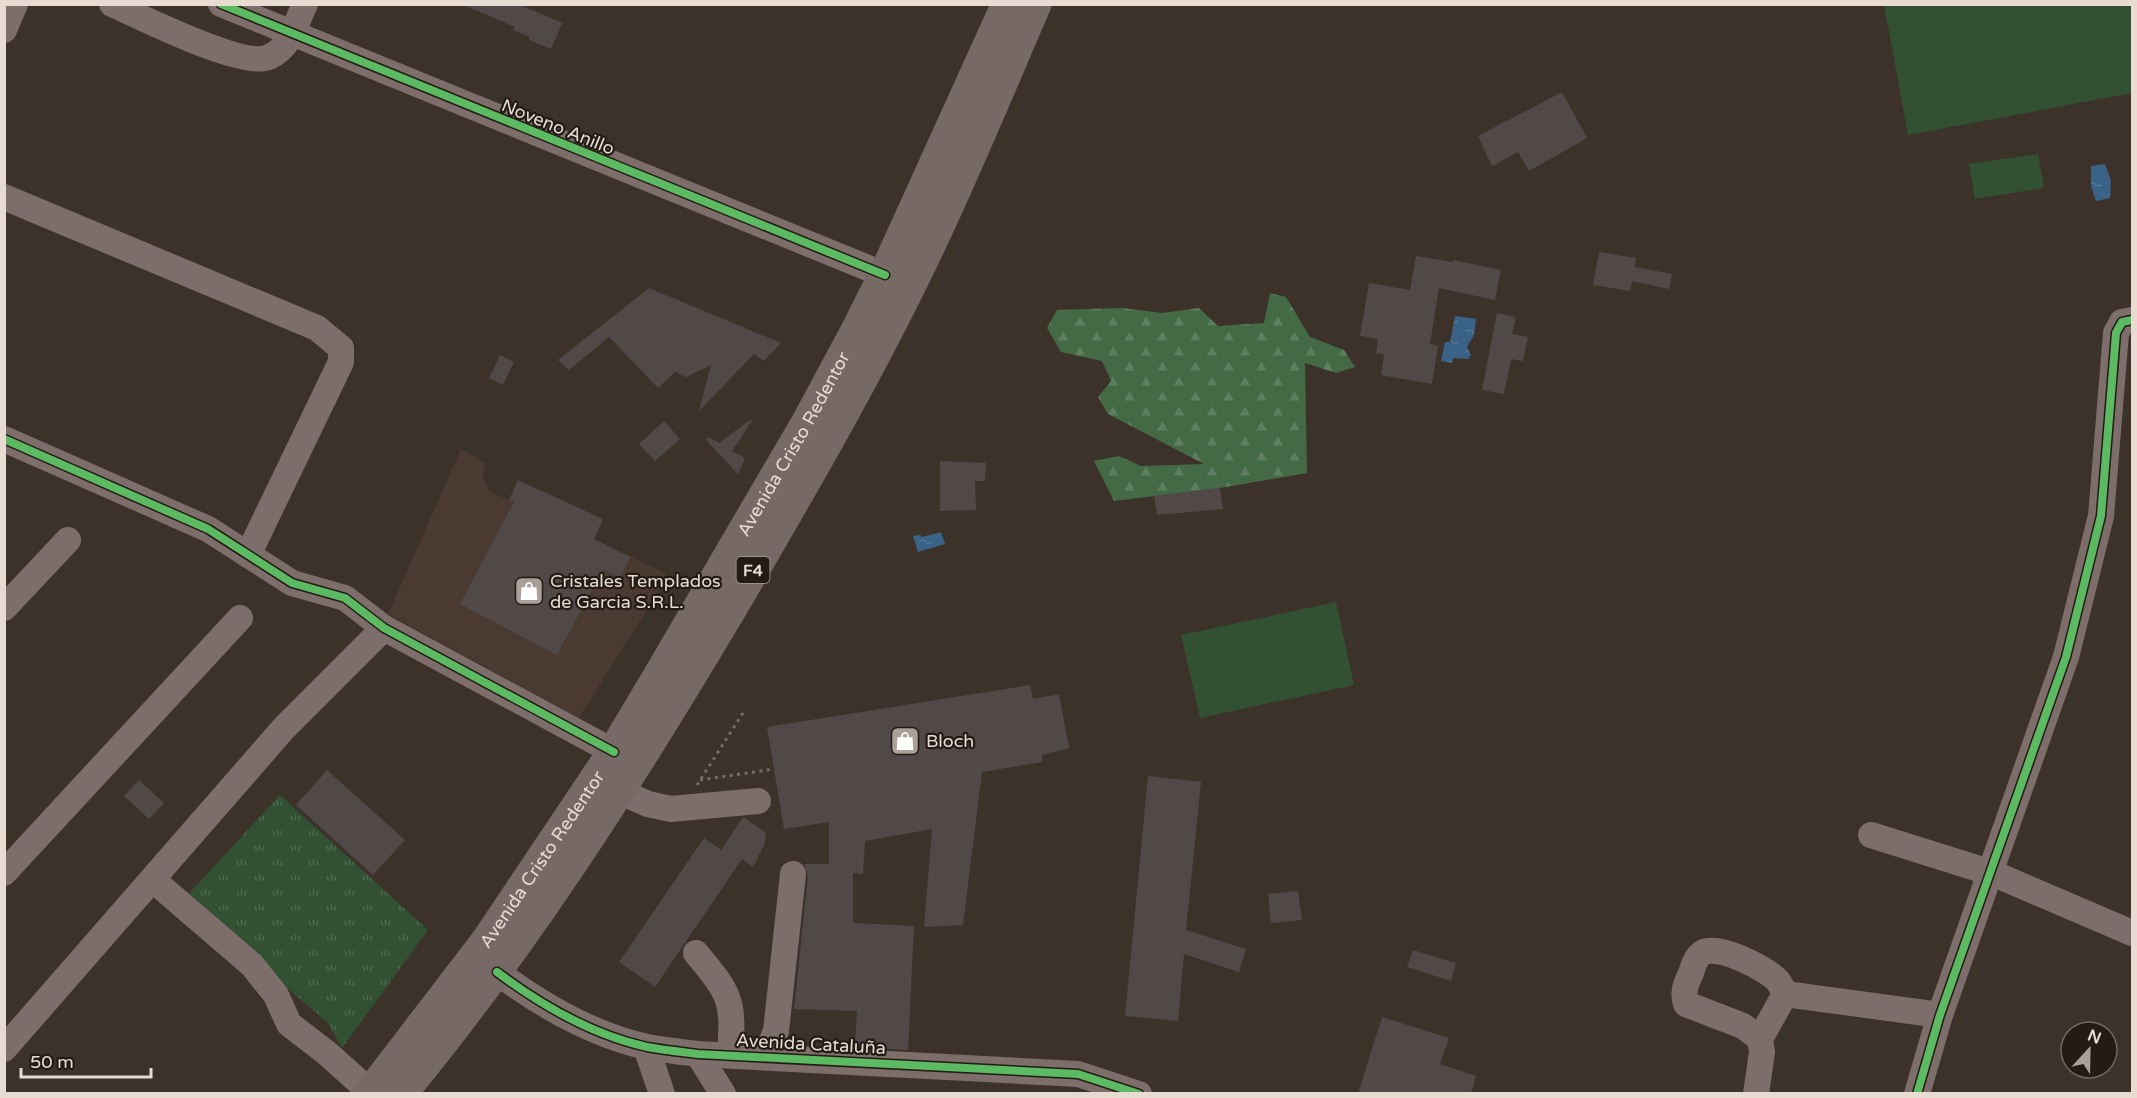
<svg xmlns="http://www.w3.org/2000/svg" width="2137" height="1098" font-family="'Varela Round',sans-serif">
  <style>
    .industrial { fill: #4b3a31 }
    .grass { fill: url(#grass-tufts) }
    .forest { fill: url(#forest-firs) }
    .green { fill: #315132 }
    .water { fill: url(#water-ripples) }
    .building { fill: #504948 }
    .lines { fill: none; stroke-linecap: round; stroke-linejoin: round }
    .path { stroke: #786b69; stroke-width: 3; stroke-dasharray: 3 4.5; stroke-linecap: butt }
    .minor { stroke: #7d6d6b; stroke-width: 26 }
    .highway { stroke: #776966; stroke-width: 33 }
    .cycleway-casing { stroke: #231b14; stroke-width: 11 }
    .cycleway { stroke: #5cba63; stroke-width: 8 }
    .labels { text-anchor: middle; stroke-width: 4.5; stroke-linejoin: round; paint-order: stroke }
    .shield { fill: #231b14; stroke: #aca199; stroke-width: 1.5 }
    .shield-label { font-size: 16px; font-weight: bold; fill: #e7dbd2 }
    .street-label { font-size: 18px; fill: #e7dbd2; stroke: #231b14 }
    .poi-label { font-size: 18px; fill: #e7dbd2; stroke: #231b14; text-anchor: start }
  </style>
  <defs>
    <pattern id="grass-tufts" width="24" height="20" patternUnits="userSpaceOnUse" patternTransform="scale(1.5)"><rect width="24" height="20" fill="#315132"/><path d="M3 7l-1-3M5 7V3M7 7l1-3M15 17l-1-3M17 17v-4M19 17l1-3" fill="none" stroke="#4f694f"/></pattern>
    <pattern id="forest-firs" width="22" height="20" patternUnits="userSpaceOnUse" patternTransform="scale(1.5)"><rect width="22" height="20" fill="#436a45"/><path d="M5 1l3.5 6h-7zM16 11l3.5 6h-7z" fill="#5e7f5f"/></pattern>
    <pattern id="water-ripples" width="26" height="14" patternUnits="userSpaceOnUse" patternTransform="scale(1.5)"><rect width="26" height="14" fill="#3a6287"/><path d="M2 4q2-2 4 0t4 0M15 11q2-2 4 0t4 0" fill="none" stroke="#567897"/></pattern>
  </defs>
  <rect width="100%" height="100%" fill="#3c322a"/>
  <path class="industrial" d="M461 449 485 463 483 477 489 491 665 573 666 579 579 718 388 614Z"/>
  <path class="grass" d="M280 795 428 930 342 1048 328 1023 184 899Z"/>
  <path class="forest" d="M1270 293 1286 297 1310 337 1344 350 1355 367 1336 373 1305 363 1307 473 1220 488 1114 501 1094 461 1119 456 1141 466 1204 464 1108 414 1098 397 1111 381 1102 361 1061 352 1047 328 1057 310 1122 308 1162 313 1199 308 1218 326 1264 323Z"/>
  <g class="green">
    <path d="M1884 5H2132V93L1908 135Z"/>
    <path d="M2038 154 2044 188 1975 199 1969 164Z"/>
    <path d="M1336 602 1354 685 1200 718 1181 635Z"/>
  </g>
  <g class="water">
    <path d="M2105 164 2111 181 2110 198 2096 201 2091 186V166Z"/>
    <path d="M1455 316 1476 319 1474 335 1467 347 1471 355 1468 359 1453 358 1452 363 1441 361 1445 342H1450Z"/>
    <path d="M941 532 945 544 918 552 913 536 920 535 922 537Z"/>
  </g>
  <g class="building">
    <path d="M461 4H518L562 23 551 49 529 40 530 37 513 30 515 27Z"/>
    <path d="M1562 92 1587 138 1529 171 1518 152 1492 166 1478 136Z"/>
    <path d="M1599 252 1636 258 1635 267 1672 274 1669 289 1632 281 1630 291 1593 285Z"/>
    <path d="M1416 256 1453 262V260L1501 270 1495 300 1439 288 1430 344 1438 346 1432 384 1381 375 1384 355 1376 353 1378 339 1360 336 1369 283 1410 290Z"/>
    <path d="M649 288 781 343 764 361 754 354 699 411 711 365 686 377 675 372 658 388 609 337 569 370 558 360Z"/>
    <path d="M1497 313 1516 317 1512 334 1528 337 1523 361 1511 359 1504 394 1482 390Z"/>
    <path d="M500 355 514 362 503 385 489 378Z"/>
    <path d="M750 420 752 421 732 451 745 458 738 474 706 440 709 437 719 443Z"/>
    <path d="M664 421 680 439 655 461 639 444Z"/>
    <path d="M940 461 986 463 985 481H975L976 510 940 511Z"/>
    <path d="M518 480 603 519 594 539 631 557 619 578 603 569 557 655 460 604 514 502 509 500Z"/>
    <path d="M1220 488 1223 509 1157 515 1154 496Z"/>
    <path d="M1030 685 1033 699 1059 694 1069 748 1042 755V762L982 772 963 925 924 927 932 829 865 841 863 874 853 873V923L914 926 908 1050 855 1047 857 1011 794 1009 808 876 804 864H829V822L784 829 767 727Z"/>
    <path d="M327 770 405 840 373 875 296 805Z"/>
    <path d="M1148 776 1201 782 1186 930 1246 949 1239 972 1184 954 1178 1021 1125 1016Z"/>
    <path d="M139 780 164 803 149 819 124 796Z"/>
    <path d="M743 817 766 833 765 843 753 867 742 859 655 987 619 962 704 838 721 850Z"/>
    <path d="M1298 891 1302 920 1271 923 1268 894Z"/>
    <path d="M1413 950 1456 963 1451 981 1407 967Z"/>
    <path d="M1382 1017 1449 1038 1440 1064 1476 1076 1471 1094H1358Z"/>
  </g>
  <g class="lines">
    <g class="path">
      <path d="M700 780 774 769"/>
      <path d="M697 785 743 713"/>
    </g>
    <g class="minor">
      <path d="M112 4C142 17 243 69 269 57 290 48 296 23 305 4"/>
      <path d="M221 4 885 275"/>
      <path d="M4 30 15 4"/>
      <path d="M4 197 317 328 341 348V362L248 555"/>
      <path d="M4 439 208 529 292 583 345 598 384 628 614 752"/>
      <path d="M4 608 68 540"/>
      <path d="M618 791 648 804 671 809 758 801"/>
      <path d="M1871 835 1992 873 2132 933"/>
      <path d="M4 873 240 618"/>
      <path d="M153 880 252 965 276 995 289 1024 328 1054 370 1092"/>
      <path d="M696 953C731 995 734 1000 730 1054"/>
      <path d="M497 972C541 1005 593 1035 647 1047 664 1050 681 1052 698 1054L1078 1074 1139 1094"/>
      <path d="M1785 994 1940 1015"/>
      <path d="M646 1047 662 1094"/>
      <path d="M4 1049 284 728 384 628"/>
      <path d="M698 1054 723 1094"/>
      <path d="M765 1056 776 1031 793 874"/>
      <path d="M1756 1094 1762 1052 1760 1039 1785 994C1783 990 1781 985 1778 981 1767 969 1718 943 1702 953 1696 957 1693 966 1691 973 1686 984 1682 992 1686 1004L1743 1026 1760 1039"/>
      <path d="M1917 1094 1940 1015 2066 657 2101 516 2116 333 2122 322 2132 320"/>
    </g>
    <g class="highway">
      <path id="s1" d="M370 1094 488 940 614 752 660 675 808 422 859 327 885 275 1008 4"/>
      <path d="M400 1094C525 943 629 779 729 611 803 485 877 358 938 226 972 153 1003 78 1035 4"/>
    </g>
    <g class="cycleway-casing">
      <g id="cycleway">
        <path d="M221 4 885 275"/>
        <path d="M4 439 208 529 292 583 345 598 384 628 614 752"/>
        <path d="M497 972C541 1005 593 1035 647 1047 664 1050 681 1052 698 1054L1078 1074 1139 1094"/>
        <path d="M1917 1094 1940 1015 2066 657 2101 516 2116 333 2122 322 2132 320"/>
      </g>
    </g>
    <use href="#cycleway" class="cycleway"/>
  </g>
  <defs>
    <g id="shop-square" transform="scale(1.5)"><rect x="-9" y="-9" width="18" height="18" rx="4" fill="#aba097" stroke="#231b14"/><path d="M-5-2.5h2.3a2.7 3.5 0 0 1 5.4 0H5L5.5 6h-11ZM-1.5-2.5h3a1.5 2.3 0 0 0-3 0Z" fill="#fff"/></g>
  </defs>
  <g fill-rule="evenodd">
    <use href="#shop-square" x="529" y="591"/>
    <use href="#shop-square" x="905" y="741"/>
  </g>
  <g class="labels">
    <rect class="shield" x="736.5" y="557" width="33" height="26" rx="4.5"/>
    <g class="shield-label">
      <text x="753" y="576">F4</text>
    </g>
    <g class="street-label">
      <text transform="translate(558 127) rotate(22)" y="6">Noveno Anillo</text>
      <text dy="6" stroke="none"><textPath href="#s1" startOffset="777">Avenida Cristo Redentor</textPath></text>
      <text dy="6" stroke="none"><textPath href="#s1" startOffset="291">Avenida Cristo Redentor</textPath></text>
      <text transform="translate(811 1044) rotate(3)" y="6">Avenida Cataluña</text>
    </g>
    <g class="poi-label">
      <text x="550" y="587">Cristales Templados<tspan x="550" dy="21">de Garcia S.R.L.</tspan></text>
      <text x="926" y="747">Bloch</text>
    </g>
  </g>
  <rect width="2137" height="1098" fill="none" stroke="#e7dbd2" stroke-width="12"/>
  <g transform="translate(2089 1050) rotate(22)"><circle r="28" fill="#231b14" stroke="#716860" stroke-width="1.5"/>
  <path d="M0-4.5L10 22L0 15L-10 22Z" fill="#aba097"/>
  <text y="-9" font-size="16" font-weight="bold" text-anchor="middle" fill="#e7dbd2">N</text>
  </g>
  <path d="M21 1068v9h130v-9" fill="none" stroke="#e7dbd2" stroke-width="3"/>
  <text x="30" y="1068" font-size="18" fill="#e7dbd2" stroke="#231b14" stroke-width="4.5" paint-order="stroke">50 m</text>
</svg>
